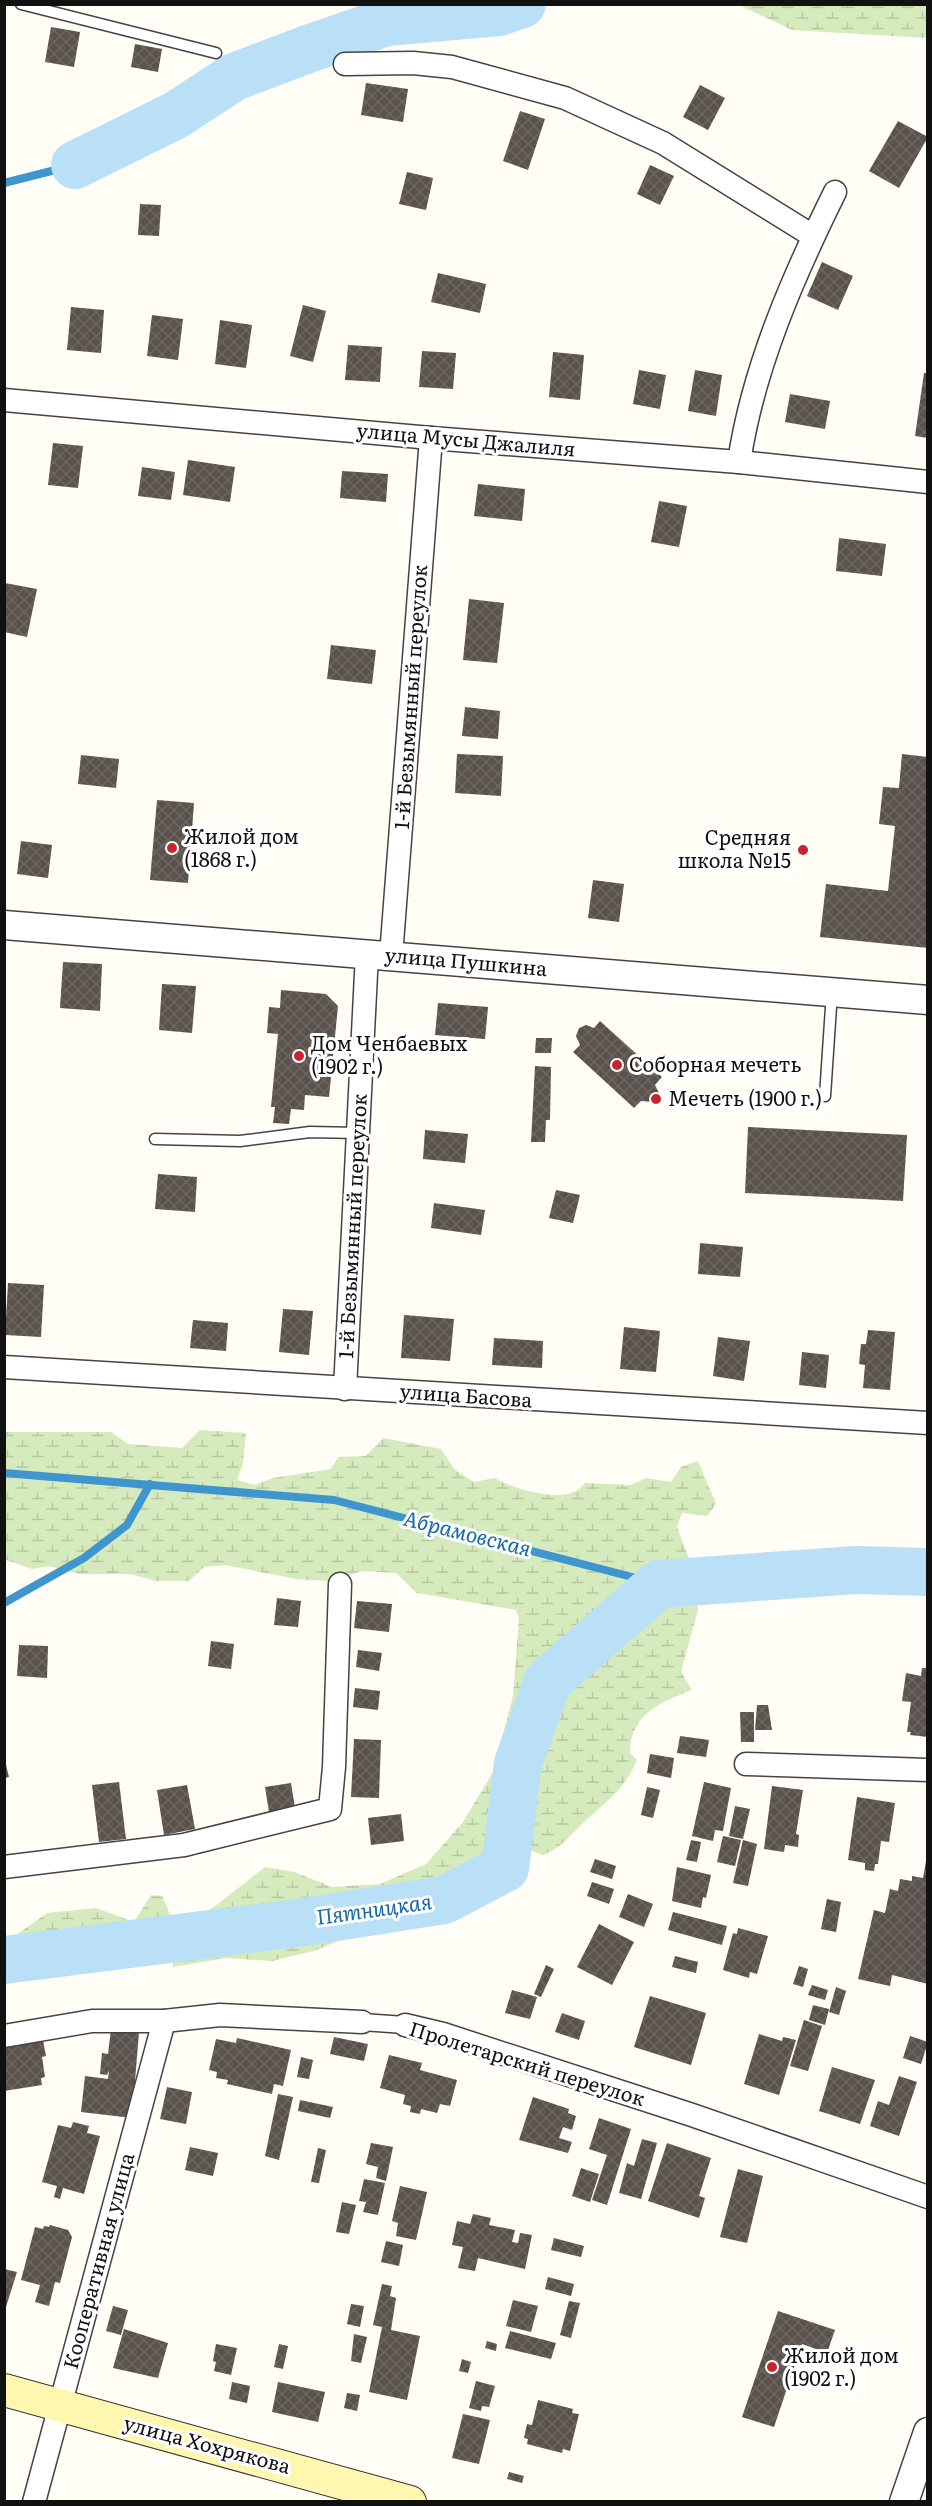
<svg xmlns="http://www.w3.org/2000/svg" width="932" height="2506" font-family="Literata,serif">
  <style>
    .wetland { fill: url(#wetland-marsh) }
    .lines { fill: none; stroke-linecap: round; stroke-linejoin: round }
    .stream { stroke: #3f96cf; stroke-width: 8 }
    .river { stroke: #b9e0f7; stroke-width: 48 }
    .building { fill: url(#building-cross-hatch) }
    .service-casing { stroke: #444; stroke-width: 13 }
    .pedestrian-casing { stroke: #444; stroke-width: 19 }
    .minor-casing { stroke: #444; stroke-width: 25 }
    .tertiary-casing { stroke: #444; stroke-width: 31 }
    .secondary-casing { stroke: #333; stroke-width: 34 }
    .service { stroke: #fff; stroke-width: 10 }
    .pedestrian { stroke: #fff; stroke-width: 16 }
    .minor { stroke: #fff; stroke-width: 22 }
    .tertiary { stroke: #fff; stroke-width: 28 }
    .secondary { stroke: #fff6b0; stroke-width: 32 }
    .poi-dot { fill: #c4262e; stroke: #fff; stroke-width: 2 }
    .labels { text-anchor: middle; stroke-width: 6; stroke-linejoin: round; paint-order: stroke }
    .street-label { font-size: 20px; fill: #111; stroke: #fff }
    .poi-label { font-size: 20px; fill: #111; stroke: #fff; text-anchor: start }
    .water-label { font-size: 21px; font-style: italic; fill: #1768a6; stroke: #fff }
  </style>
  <defs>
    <pattern id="wetland-marsh" width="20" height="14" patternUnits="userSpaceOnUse" patternTransform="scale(1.5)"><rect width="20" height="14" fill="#d5ebbd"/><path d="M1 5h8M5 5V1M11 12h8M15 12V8" fill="none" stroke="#b6c8a1"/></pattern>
    <pattern id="building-cross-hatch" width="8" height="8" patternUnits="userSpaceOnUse" patternTransform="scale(1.5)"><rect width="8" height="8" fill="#5a524d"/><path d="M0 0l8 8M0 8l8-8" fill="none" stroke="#6d6662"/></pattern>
  </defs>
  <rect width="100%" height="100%" fill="#fffdf5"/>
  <g class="wetland">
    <path d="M739 5H927V38L792 30Z"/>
    <path d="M200 1430 246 1433 243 1463 237 1480 254 1485 273 1478 331 1469 338 1457 366 1456 383 1438 441 1449 455 1470 474 1482 495 1478C510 1488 557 1501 574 1492 578 1491 582 1486 585 1483L631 1485 646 1478 671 1482 681 1467 698 1461 716 1504 707 1516 682 1513 677 1527 692 1567 698 1610 681 1672 692 1690C661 1702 630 1714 630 1753L637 1760C624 1791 605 1802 582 1824 568 1837 561 1849 542 1855 515 1842 520 1851 499 1861 491 1865 484 1862 477 1868L486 1884 477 1893 450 1901 419 1915 385 1921 317 1950 272 1961 225 1958 173 1967 170 1932 159 1919 148 1958C138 1960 135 1958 125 1955 110 1950 93 1962 82 1971L66 1966 5 1977 4 1935 12 1938 47 1913 96 1908 134 1922 151 1895 162 1896 171 1917 188 1923 218 1904 265 1867 294 1872 332 1887 380 1884 426 1864 463 1822 493 1772 513 1696 519 1619 516 1610 417 1593 396 1573 363 1571 327 1581 296 1579 225 1565 204 1567 189 1581H156L130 1574H78L49 1566 32 1569 6 1560 5 1432H111L128 1444 182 1448Z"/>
  </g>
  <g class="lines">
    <g class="stream">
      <path d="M4 183 75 165"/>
      <path d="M4 1473 334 1500 659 1584"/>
      <path d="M4 1603 84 1558 127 1525 150 1484"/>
    </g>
    <g class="river">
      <path d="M75 165 176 115 234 77 308 49 386 22 499 12 522 4"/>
      <path d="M4 1960 304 1922 444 1900 505 1868 518 1763 548 1681 659 1584 856 1570 928 1572"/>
    </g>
  </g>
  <g class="building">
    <path d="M51 27 80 32 74 67 45 62Z"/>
    <path d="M135 44 162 49 158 72 131 67Z"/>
    <path d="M366 83 408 89 403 122 361 115Z"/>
    <path d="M700 85 725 98 708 130 683 117Z"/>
    <path d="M520 111 545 119 528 170 503 161Z"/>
    <path d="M898 121 928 137 899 188 869 171Z"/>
    <path d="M650 165 674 176 660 205 637 194Z"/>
    <path d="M407 172 433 178 426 210 399 204Z"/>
    <path d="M140 204 161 205 159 236 138 235Z"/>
    <path d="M822 262 853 276 838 310 807 296Z"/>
    <path d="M438 273 486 284 480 313 431 302Z"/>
    <path d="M303 305 326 311 313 362 290 356Z"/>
    <path d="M71 307 104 310 101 353 67 350Z"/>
    <path d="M152 315 183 319 178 360 147 356Z"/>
    <path d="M220 320 252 325 246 368 215 364Z"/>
    <path d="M348 345 382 347 380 382 345 380Z"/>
    <path d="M422 351 456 353 453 389 419 387Z"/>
    <path d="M553 352 584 355 580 400 549 397Z"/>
    <path d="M639 370 666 375 660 409 633 404Z"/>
    <path d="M695 370 722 375 716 416 688 411Z"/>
    <path d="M924 373H928V438L915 436Z"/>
    <path d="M790 394 830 401 825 429 785 422Z"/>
    <path d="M53 443 83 446 78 488 48 485Z"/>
    <path d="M188 460 235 467 230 502 183 495Z"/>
    <path d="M142 467 175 472 171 500 138 496Z"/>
    <path d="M342 471 388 474 386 502 340 498Z"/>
    <path d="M478 484 525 489 522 521 474 516Z"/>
    <path d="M659 501 687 506 679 547 651 542Z"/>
    <path d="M839 538 886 544 882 576 836 571Z"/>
    <path d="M5 583 37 589 27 637 4 632Z"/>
    <path d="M469 599 504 603 497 663 463 660Z"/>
    <path d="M331 645 376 650 372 684 327 679Z"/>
    <path d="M465 707 500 711 498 739 462 736Z"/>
    <path d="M457 754 503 756 501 796 455 793Z"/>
    <path d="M902 754 928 757V948L820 937 826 884 888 891 895 826 879 824 883 787 899 788Z"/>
    <path d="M81 755 119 759 116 788 78 784Z"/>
    <path d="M157 800 194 803 188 883 150 880Z"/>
    <path d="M21 841 52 845 48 878 17 874Z"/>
    <path d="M593 880 624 884 619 922 588 918Z"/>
    <path d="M63 962 102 964 100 1011 60 1008Z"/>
    <path d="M162 984 196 986 192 1033 159 1030Z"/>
    <path d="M281 990 326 994 338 1006 329 1097 305 1095 304 1110 291 1109 289 1124 273 1123 275 1107H271L278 1034 267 1033 269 1007 280 1008Z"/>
    <path d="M438 1003 488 1007 485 1039 435 1035Z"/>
    <path d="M600 1021 662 1077 655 1085 659 1093 654 1102 641 1101 634 1108 573 1052 580 1045 576 1036 579 1028 586 1025 594 1028Z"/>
    <path d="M536 1038H552L551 1053H535Z"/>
    <path d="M535 1066 551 1067 550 1120H546L545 1142H531Z"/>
    <path d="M748 1127 907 1135 903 1201 745 1193Z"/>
    <path d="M425 1130 468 1134 465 1163 423 1159Z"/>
    <path d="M158 1174 197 1177 195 1212 155 1209Z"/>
    <path d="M556 1190 580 1195 573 1223 549 1218Z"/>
    <path d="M434 1203 485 1210 481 1235 431 1228Z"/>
    <path d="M700 1243 743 1247 740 1277 698 1274Z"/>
    <path d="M8 1283 44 1285 41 1337 5 1335Z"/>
    <path d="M283 1309 313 1311 309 1355 279 1352Z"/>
    <path d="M404 1315 454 1319 450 1361 401 1358Z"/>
    <path d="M193 1320 228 1323 226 1351 190 1348Z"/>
    <path d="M624 1327 660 1331 656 1372 620 1369Z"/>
    <path d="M868 1330 895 1332 890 1390 863 1388 865 1365 859 1364 861 1344H866Z"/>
    <path d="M718 1337 750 1341 744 1381 713 1376Z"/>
    <path d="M494 1338 543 1341 542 1368 492 1365Z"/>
    <path d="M802 1352 829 1355 826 1388 799 1385Z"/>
    <path d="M277 1598 301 1601 298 1627 274 1625Z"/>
    <path d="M357 1601 392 1604 389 1632 354 1628Z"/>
    <path d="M211 1641 234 1644 231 1669 208 1666Z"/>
    <path d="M19 1645 48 1646 47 1678 17 1676Z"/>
    <path d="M358 1650 382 1653 379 1671 356 1667Z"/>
    <path d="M922 1668H928V1737L910 1735 911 1732H907L911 1702 902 1701 906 1673 921 1676Z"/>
    <path d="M355 1688 380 1691 378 1710 353 1707Z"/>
    <path d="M757 1705H768L772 1730H755Z"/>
    <path d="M740 1712H754V1742H741Z"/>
    <path d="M680 1736 709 1740 706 1757 677 1753Z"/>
    <path d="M354 1739 381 1740 379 1798 351 1797Z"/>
    <path d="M650 1754 674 1758 671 1778 647 1773Z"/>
    <path d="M4 1757 9 1777 4 1778Z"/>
    <path d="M119 1782 126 1839 99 1842 92 1785Z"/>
    <path d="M704 1782 731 1788 723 1831 715 1830 713 1841 692 1836Z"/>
    <path d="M291 1783 295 1808 269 1812 265 1787Z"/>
    <path d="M187 1785 195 1829 164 1835 157 1790Z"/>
    <path d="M772 1786 803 1790 796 1834 799 1835 798 1847 785 1845 784 1852 764 1849Z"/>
    <path d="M647 1787 660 1790 653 1818 641 1815Z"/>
    <path d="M857 1797 895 1803 889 1842 881 1841 878 1864H875L874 1871 865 1870V1863L848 1860Z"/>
    <path d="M735 1806 750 1809 743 1839 729 1836Z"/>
    <path d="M401 1814 404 1841 371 1845 368 1818Z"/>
    <path d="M723 1836 741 1840 735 1866 717 1862Z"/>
    <path d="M691 1840 701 1842 697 1862 686 1860Z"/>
    <path d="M743 1840 757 1844 748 1886 733 1883Z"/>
    <path d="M595 1859 616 1866 612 1879 590 1872Z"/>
    <path d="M926 1861 928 1984 892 1975 890 1986 858 1979 874 1910 885 1913 890 1889 898 1891 900 1879 912 1881V1876L923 1878Z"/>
    <path d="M677 1867 711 1875 706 1898 703 1897 701 1908 672 1901Z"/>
    <path d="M592 1882 614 1889 609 1904 587 1896Z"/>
    <path d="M628 1894 653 1904 644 1927 619 1917Z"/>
    <path d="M827 1899 841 1902 836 1932 821 1929Z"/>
    <path d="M673 1912 727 1926 722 1945 668 1930Z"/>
    <path d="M599 1924 634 1942 612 1985 577 1967Z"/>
    <path d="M738 1928 768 1936 757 1974 750 1972 749 1978 723 1970 733 1933 737 1934Z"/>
    <path d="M675 1956 698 1962 696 1973 672 1967Z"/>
    <path d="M546 1965 554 1969 541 1997 534 1994Z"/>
    <path d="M799 1966 808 1969 803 1987 793 1984Z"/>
    <path d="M812 1985 828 1990 825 2000 808 1995Z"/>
    <path d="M836 1987 846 1991 839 2015 829 2012Z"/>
    <path d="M512 1990 537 1997 530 2019 505 2013Z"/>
    <path d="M650 1996 706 2013 691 2065 634 2047Z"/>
    <path d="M813 2005 829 2009 825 2025 809 2020Z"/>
    <path d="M562 2013 585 2021 579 2040 555 2032Z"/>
    <path d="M804 2020 822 2026 808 2071 790 2066Z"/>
    <path d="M111 2029 139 2032 132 2118 81 2112 85 2076 108 2079 109 2070 107 2075 100 2074 102 2053 108 2054Z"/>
    <path d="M759 2034 782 2041 783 2037 796 2040 779 2095 744 2084Z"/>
    <path d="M910 2036 928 2042 921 2064 903 2058Z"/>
    <path d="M334 2037 368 2044 364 2061 330 2054Z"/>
    <path d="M237 2038 291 2050 283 2086 274 2084 272 2094 227 2084 228 2080 216 2078 217 2072 209 2070 216 2039 236 2043Z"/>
    <path d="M43 2040 46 2056 42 2057 45 2077 41 2078 42 2085 4 2091V2046Z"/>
    <path d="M389 2055 422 2063 420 2070 457 2080 450 2106 440 2104 437 2113 421 2109 420 2114 410 2112 411 2106 403 2104 405 2095 380 2088Z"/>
    <path d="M301 2057 313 2060 309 2079 297 2077Z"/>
    <path d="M832 2067 875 2080 860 2124 819 2111Z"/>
    <path d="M899 2076 917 2082 899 2136 870 2126 878 2101 889 2105Z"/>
    <path d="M167 2087 192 2092 186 2124 160 2119Z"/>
    <path d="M278 2094 293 2097 279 2160 265 2156Z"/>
    <path d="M533 2097 569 2109 568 2113 576 2116 572 2130 563 2127 559 2138 572 2142 568 2153 519 2140Z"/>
    <path d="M300 2100 333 2107 330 2118 298 2111Z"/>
    <path d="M599 2118 631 2129 607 2205 592 2200 607 2155 589 2149Z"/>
    <path d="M73 2122 89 2126 87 2133 100 2136 84 2194 63 2188 60 2199 54 2197 57 2186 42 2182 58 2125 71 2128Z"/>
    <path d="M642 2139 657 2143 641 2199 619 2193 627 2163 634 2166Z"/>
    <path d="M371 2143 393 2147 386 2181 376 2178 378 2167 366 2164Z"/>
    <path d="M667 2143 711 2158 699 2196 705 2198 699 2218 648 2201Z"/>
    <path d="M190 2147 218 2153 213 2176 185 2170Z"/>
    <path d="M318 2148 326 2150 319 2183 311 2182Z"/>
    <path d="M581 2168 599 2174 590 2202 572 2196Z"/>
    <path d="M738 2169 763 2176 747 2243 720 2237Z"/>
    <path d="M364 2179 385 2183 378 2215 363 2212 366 2202 359 2201Z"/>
    <path d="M400 2186 427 2192 416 2240 396 2236 398 2223 392 2221Z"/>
    <path d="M342 2202 356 2205 349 2234 336 2232Z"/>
    <path d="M473 2214 491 2218 489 2225 515 2230 512 2242 518 2243 520 2233 532 2235 525 2269 478 2258 475 2271 458 2268 463 2247 452 2245 457 2221 470 2224Z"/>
    <path d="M50 2225 68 2230 72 2237 60 2283 55 2282 49 2306 35 2302 40 2285 21 2280 35 2227 43 2229 44 2226 49 2227Z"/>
    <path d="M554 2238 584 2246 581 2257 551 2250Z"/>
    <path d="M386 2241 403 2245 399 2266 381 2262Z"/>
    <path d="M4 2269 17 2272 5 2310 4 2309Z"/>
    <path d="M548 2277 574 2284 571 2296 545 2289Z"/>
    <path d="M382 2284 392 2286 390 2296 396 2298 391 2330 420 2336 407 2400 369 2392 382 2327 373 2325Z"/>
    <path d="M513 2300 538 2306 531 2332 506 2326Z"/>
    <path d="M569 2301 580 2303 571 2338 560 2335Z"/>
    <path d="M351 2304 364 2306 360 2327 347 2324Z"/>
    <path d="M113 2306 128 2310 121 2335 106 2331Z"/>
    <path d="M778 2311 835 2330 827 2353 802 2344 774 2427 742 2417Z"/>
    <path d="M124 2329 168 2343 158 2378 113 2368Z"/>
    <path d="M510 2331 556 2343 551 2359 505 2348Z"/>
    <path d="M354 2334 367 2337 361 2363 351 2361Z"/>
    <path d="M487 2341 497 2344 496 2351 485 2348Z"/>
    <path d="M216 2344 237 2348 231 2375 214 2371 216 2362 213 2361Z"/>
    <path d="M279 2344 288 2346 283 2369 274 2367Z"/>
    <path d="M462 2359 471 2362 468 2373 459 2371Z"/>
    <path d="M476 2381 495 2386 489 2407 482 2406 481 2411 469 2408Z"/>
    <path d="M232 2382 250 2386 247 2403 229 2399Z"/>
    <path d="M278 2382 325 2392 318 2422 272 2412Z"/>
    <path d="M347 2393 360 2395 357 2411 344 2408Z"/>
    <path d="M538 2400 573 2409 572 2413 579 2414 570 2451 563 2449 562 2453 527 2444 528 2439 524 2438 527 2424 532 2425Z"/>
    <path d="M463 2414 490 2420 479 2464 452 2458Z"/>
    <path d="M509 2472 524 2476 522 2483 507 2479Z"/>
  </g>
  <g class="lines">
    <g class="service-casing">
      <g id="service">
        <path d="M21 4 216 53"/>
        <path d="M825 1096 832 992"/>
        <path d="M155 1139 240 1141 310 1132 358 1133"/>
      </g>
    </g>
    <g class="pedestrian-casing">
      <path id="pedestrian" d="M362 2022 405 2025"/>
    </g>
    <g class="minor-casing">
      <g id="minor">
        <path d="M345 64 413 63 452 67 565 98 663 143 813 236"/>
        <path d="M4 400 431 438 739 462 928 482"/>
        <path d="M739 462C753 368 793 277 835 192"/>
        <path d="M391 956 431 438"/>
        <path d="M4 1367 928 1423"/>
        <path d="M345 1389 367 954"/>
        <path d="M746 1764 928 1770"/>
        <path d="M4 1867 184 1845 330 1809 334 1767 340 1584"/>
        <path d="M405 2025 443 2034 692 2115 928 2197"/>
        <path d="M4 2036 92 2021H164L220 2015 362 2022"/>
        <path d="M34 2502 164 2021"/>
      </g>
    </g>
    <g class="tertiary-casing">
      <g id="tertiary">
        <path d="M4 925 928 1000"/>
        <path d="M904 2502 928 2432"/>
      </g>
    </g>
    <g class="secondary-casing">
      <path id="secondary" d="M4 2390 410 2502"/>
    </g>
    <use href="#service" class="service"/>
    <use href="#pedestrian" class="pedestrian"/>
    <use href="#minor" class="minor"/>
    <use href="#tertiary" class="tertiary"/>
    <use href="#secondary" class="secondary"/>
  </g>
  <g class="poi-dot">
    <circle cx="172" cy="848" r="6"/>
    <circle cx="803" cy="850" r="6"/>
    <circle cx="299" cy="1056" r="6"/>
    <circle cx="617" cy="1065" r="6"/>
    <circle cx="656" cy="1099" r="6"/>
    <circle cx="772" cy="2367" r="6"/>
  </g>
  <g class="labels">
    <g class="street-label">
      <text transform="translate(466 440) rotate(5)" y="7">улица Мусы Джалиля</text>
      <text transform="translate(411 697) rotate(-86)" y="7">1-й Безымянный переулок</text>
      <text transform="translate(466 962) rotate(5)" y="7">улица Пушкина</text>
      <text transform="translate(353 1226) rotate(-87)" y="7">1-й Безымянный переулок</text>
      <text transform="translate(466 1396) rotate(4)" y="7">улица Басова</text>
      <text transform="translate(527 2064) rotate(17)" y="7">Пролетарский переулок</text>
      <text transform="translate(99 2261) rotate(-75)" y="7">Кооперативная улица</text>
      <text transform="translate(207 2445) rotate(15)" y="7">улица Хохрякова</text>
    </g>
    <g class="poi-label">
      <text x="184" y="844">Жилой дом<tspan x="184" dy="23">(1868 г.)</tspan></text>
      <text x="791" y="845" text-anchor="end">Средняя<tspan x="791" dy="23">школа №15</tspan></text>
      <text x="311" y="1051">Дом Ченбаевых<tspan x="311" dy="23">(1902 г.)</tspan></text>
      <text x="629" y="1072">Соборная мечеть</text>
      <text x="668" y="1106">Мечеть (1900 г.)</text>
      <text x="784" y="2363">Жилой дом<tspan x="784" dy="23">(1902 г.)</tspan></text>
    </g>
    <g class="water-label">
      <text transform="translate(467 1534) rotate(14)" y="7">Абрамовская</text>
      <text transform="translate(374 1910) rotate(-8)" y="7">Пятницкая</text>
    </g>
  </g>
  <rect width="932" height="2506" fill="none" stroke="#111111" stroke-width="12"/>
</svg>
